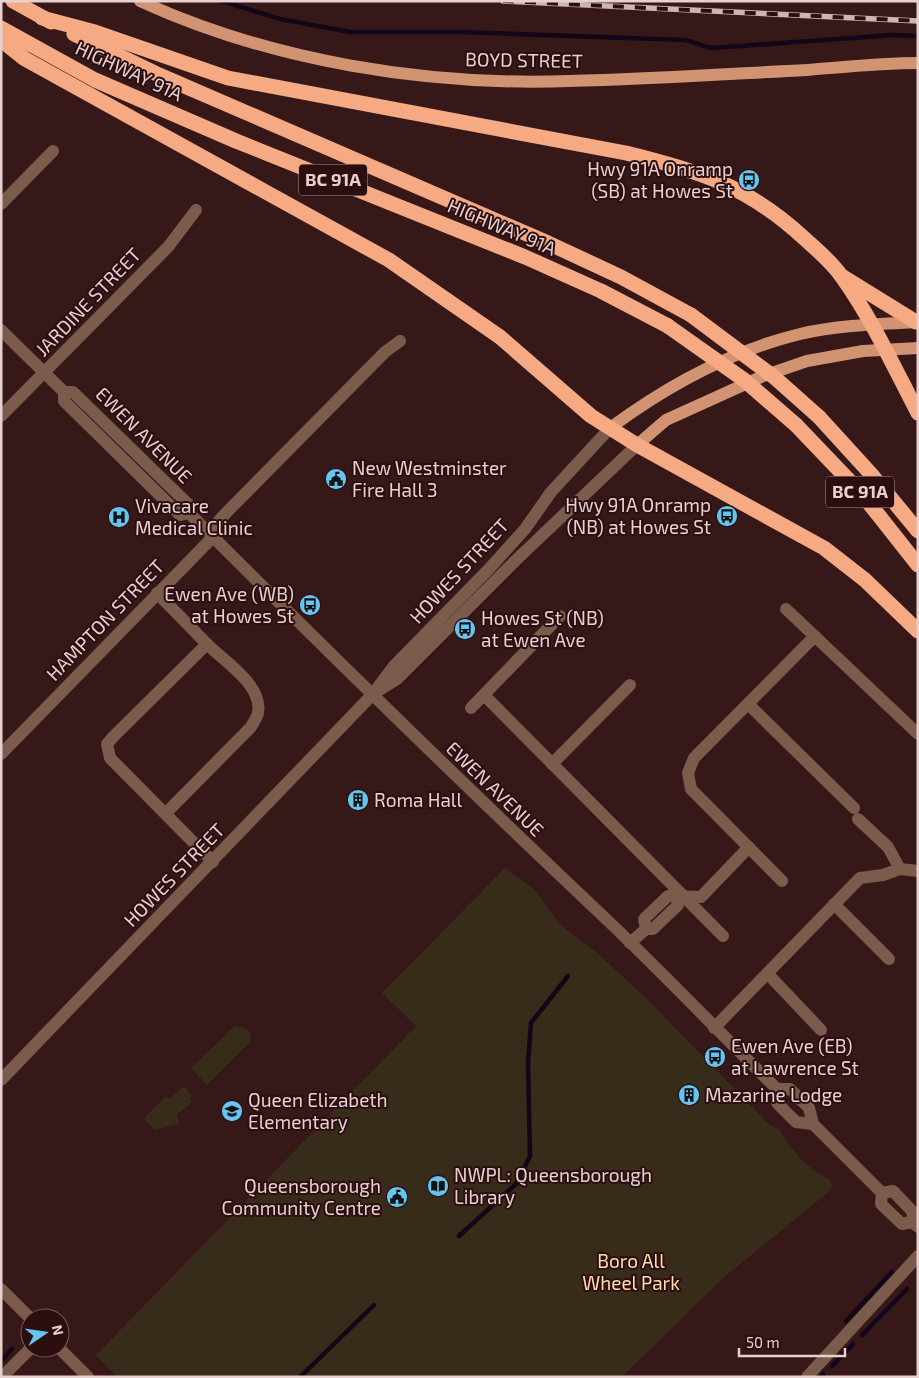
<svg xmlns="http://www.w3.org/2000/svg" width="919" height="1378" font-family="'Exo 2',sans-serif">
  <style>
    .green { fill: #372b19 }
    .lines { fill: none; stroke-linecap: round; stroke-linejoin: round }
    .stream { stroke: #140619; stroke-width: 4.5 }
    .minor { stroke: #7a5b4c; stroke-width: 12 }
    .major { stroke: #d29373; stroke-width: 12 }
    .highway { stroke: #f5aa83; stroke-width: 15 }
    .rail-casing { stroke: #ccb5b5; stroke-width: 5.5 }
    .rail { stroke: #2c0e10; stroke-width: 4; stroke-dasharray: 11; stroke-linecap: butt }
    .highway-bridge { stroke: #f5aa83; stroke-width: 15 }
    .labels { text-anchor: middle; stroke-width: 4; stroke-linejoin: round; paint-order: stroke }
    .shield { fill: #2c0e10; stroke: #ae9696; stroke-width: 1 }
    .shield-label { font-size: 18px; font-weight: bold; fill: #e6d0d0 }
    .street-label { font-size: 19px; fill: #e6d0d0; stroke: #2c0e10 }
    .poi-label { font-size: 19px; fill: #e6d0d0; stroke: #2c0e10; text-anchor: start }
    .park-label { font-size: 19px; fill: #ffdeac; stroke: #2c0e10 }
  </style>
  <rect width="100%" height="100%" fill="#371819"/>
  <g class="green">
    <path d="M505 868 534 889 562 926 595 951 644 996 771 1126 780 1130C788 1148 811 1172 829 1179L832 1185 831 1190 723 1278 622 1377H117L96 1355 416 1026 382 993Z"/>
    <path d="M235 1026 247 1028 251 1034 249 1043 207 1085 191 1068Z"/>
    <path d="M184 1086 192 1096 189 1098 192 1102 177 1115 179 1124 154 1130 144 1118 166 1096 169 1099Z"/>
  </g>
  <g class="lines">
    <g class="stream">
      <path d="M222 1 280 19 350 32H463L684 40C695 41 702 47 712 48L893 35 918 36"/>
      <path d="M459 1236 517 1183 530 1156 528 1063 531 1023 568 976"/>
      <path d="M846 1321 892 1272"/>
      <path d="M862 1335 907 1289"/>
      <path d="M1 1361 12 1349"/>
      <path d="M832 1366 853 1344"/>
      <path d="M300 1377 374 1305"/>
      <path d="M821 1377 823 1374"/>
    </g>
    <g class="minor">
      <path d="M1 204 53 151"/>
      <path d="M1 330 64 392V401L180 515 189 513"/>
      <path d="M64 392H73L189 505V513C326 650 464 785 604 917 663 973 719 1032 777 1089H790L809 1108 813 1124 882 1193"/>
      <path d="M1 416 168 247 196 210"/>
      <path d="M157 593 207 644 113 737 107 744 110 758 213 862"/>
      <path d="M786 609 918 734"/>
      <path d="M378 691 397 679 515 561 637 445"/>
      <path d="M484 695 723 936"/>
      <path d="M748 704 854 808"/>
      <path d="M471 708 560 616"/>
      <path d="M1 754 213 537 217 523 224 515 385 352 400 341"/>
      <path d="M552 764 630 685"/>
      <path d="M166 813 251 727C253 723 257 718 258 713 263 685 225 662 207 644"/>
      <path d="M858 819 888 847 900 869"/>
      <path d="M782 881 691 789 688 773 694 758 815 636"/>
      <path d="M834 904 889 959"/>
      <path d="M646 929 644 919 668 896 701 897 749 847"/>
      <path d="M630 943 646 929H653L678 905 677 895"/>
      <path d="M768 974 821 1030"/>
      <path d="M714 1028 860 878 883 875 900 869 918 871"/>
      <path d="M1 1080 372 695 393 667 488 570 525 529 551 492 610 428"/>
      <path d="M777 1089V1103L796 1122 813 1124"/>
      <path d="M882 1193 893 1191 913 1212 912 1222 918 1227"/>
      <path d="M882 1193 881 1204 902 1224 912 1222"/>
      <path d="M1 1289 30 1318"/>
      <path d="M59 1348 88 1377"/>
      <path d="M2 1377 31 1348"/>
      <path d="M807 1377 918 1256"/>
    </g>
    <g class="major">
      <path d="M140 1C271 61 425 86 569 81 648 79 728 74 807 70 844 67 881 63 918 63"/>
      <path d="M610 428C667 386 730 351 800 334 838 325 879 324 918 322"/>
      <path d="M637 445 666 420 763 376 807 361 863 351 918 348"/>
    </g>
    <g class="highway">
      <path d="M13 1 51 22"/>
      <path d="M42 18 95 32 228 78 626 153C700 171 748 186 805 239 818 251 832 262 842 277 872 319 894 367 918 413"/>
      <path d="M1 28 95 80 236 141 525 257 601 291 668 326"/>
      <path d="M74 34 159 75 548 243 621 277 691 315"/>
      <path d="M1 40 25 59 389 260 500 337 591 416 637 445 824 548 865 580 918 631"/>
      <path d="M843 277 916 322"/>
      <path d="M819 417 871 474 918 531"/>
      <path d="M796 425 861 493 918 565"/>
    </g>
    <g class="rail-casing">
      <path id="rail" d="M503 1 918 21"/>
    </g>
    <use href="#rail" class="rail"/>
    <g class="highway-bridge">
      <path d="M691 315 774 377 819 417"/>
      <path d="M668 326 743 379 796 425"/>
    </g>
  </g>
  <defs>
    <g id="bus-disc" transform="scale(1.125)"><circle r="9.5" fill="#65c5ee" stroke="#2c0e10"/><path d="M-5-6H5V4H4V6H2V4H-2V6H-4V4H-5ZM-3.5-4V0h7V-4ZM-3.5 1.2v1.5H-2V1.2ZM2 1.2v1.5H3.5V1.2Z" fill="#111"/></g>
    <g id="civic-disc" transform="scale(1.125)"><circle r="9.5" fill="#65c5ee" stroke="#2c0e10"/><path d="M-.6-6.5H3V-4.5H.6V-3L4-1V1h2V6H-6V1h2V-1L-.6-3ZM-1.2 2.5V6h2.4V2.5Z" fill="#111"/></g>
    <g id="hospital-disc" transform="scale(1.125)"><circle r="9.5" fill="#65c5ee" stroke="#2c0e10"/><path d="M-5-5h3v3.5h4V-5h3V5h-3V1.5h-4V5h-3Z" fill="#111"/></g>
    <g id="building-disc" transform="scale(1.125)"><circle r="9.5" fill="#65c5ee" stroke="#2c0e10"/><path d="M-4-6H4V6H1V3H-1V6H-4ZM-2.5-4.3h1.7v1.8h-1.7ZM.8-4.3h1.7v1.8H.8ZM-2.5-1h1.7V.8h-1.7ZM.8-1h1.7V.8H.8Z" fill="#111"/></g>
    <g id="school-disc" transform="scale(1.125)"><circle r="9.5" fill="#65c5ee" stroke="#2c0e10"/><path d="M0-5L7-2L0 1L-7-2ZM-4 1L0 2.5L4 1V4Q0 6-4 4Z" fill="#111"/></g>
    <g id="library-disc" transform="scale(1.125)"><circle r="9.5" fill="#65c5ee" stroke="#2c0e10"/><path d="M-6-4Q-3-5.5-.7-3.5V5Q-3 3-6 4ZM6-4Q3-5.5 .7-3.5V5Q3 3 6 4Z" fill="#111"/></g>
  </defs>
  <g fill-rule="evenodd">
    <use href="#bus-disc" x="749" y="180"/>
    <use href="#civic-disc" x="336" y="479"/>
    <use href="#bus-disc" x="727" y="516"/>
    <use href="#hospital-disc" x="119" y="517"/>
    <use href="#bus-disc" x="310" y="605"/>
    <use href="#bus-disc" x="465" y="629"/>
    <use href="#building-disc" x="358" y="800"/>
    <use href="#bus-disc" x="715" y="1057"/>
    <use href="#building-disc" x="689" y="1095"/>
    <use href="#school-disc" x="232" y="1111"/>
    <use href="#library-disc" x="438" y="1186"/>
    <use href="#civic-disc" x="397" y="1197"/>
  </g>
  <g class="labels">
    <g class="shield">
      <rect x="299" y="164.5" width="68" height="31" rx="4"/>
      <rect x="826" y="476.5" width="68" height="31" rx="4"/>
    </g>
    <g class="shield-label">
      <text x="333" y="186">BC 91A</text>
      <text x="860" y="498">BC 91A</text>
    </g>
    <g class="street-label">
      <text transform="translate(524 60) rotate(1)" y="7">BOYD STREET</text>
      <text transform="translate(129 71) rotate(25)" y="7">HIGHWAY 91A</text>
      <text transform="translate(502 227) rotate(23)" y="7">HIGHWAY 91A</text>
      <text transform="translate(88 302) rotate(-46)" y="7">JARDINE STREET</text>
      <text transform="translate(144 435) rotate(45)" y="7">EWEN AVENUE</text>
      <text transform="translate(459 571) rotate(-47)" y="7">HOWES STREET</text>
      <text transform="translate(105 620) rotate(-46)" y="7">HAMPTON STREET</text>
      <text transform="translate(495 789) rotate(44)" y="7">EWEN AVENUE</text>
      <text transform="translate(174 875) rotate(-46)" y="7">HOWES STREET</text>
    </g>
    <g class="poi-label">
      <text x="733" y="176" text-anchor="end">Hwy 91A Onramp<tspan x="733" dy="22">(SB) at Howes St</tspan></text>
      <text x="352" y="475">New Westminster<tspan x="352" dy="22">Fire Hall 3</tspan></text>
      <text x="711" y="512" text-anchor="end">Hwy 91A Onramp<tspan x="711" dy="22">(NB) at Howes St</tspan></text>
      <text x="135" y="513">Vivacare<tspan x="135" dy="22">Medical Clinic</tspan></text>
      <text x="294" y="601" text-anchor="end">Ewen Ave (WB)<tspan x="294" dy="22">at Howes St</tspan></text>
      <text x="481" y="625">Howes St (NB)<tspan x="481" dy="22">at Ewen Ave</tspan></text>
      <text x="374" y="807">Roma Hall</text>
      <text x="731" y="1053">Ewen Ave (EB)<tspan x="731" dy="22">at Lawrence St</tspan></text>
      <text x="705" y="1102">Mazarine Lodge</text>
      <text x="248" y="1107">Queen Elizabeth<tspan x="248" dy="22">Elementary</tspan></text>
      <text x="454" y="1182">NWPL: Queensborough<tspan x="454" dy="22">Library</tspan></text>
      <text x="381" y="1193" text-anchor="end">Queensborough<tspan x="381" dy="22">Community Centre</tspan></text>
    </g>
    <g class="park-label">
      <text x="631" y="1268">Boro All<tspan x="631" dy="22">Wheel Park</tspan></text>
    </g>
  </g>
  <rect width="919" height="1378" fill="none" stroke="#e6d0d0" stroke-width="5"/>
  <g transform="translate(45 1333) rotate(77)"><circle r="24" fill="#2c0e10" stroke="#765c5d"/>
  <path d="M0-4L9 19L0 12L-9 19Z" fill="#65c5ee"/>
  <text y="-8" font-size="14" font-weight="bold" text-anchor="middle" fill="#e6d0d0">N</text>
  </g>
  <path d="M739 1348v8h106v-8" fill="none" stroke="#e6d0d0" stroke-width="2.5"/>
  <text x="746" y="1348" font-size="15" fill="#e6d0d0" stroke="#2c0e10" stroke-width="4" paint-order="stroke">50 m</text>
</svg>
